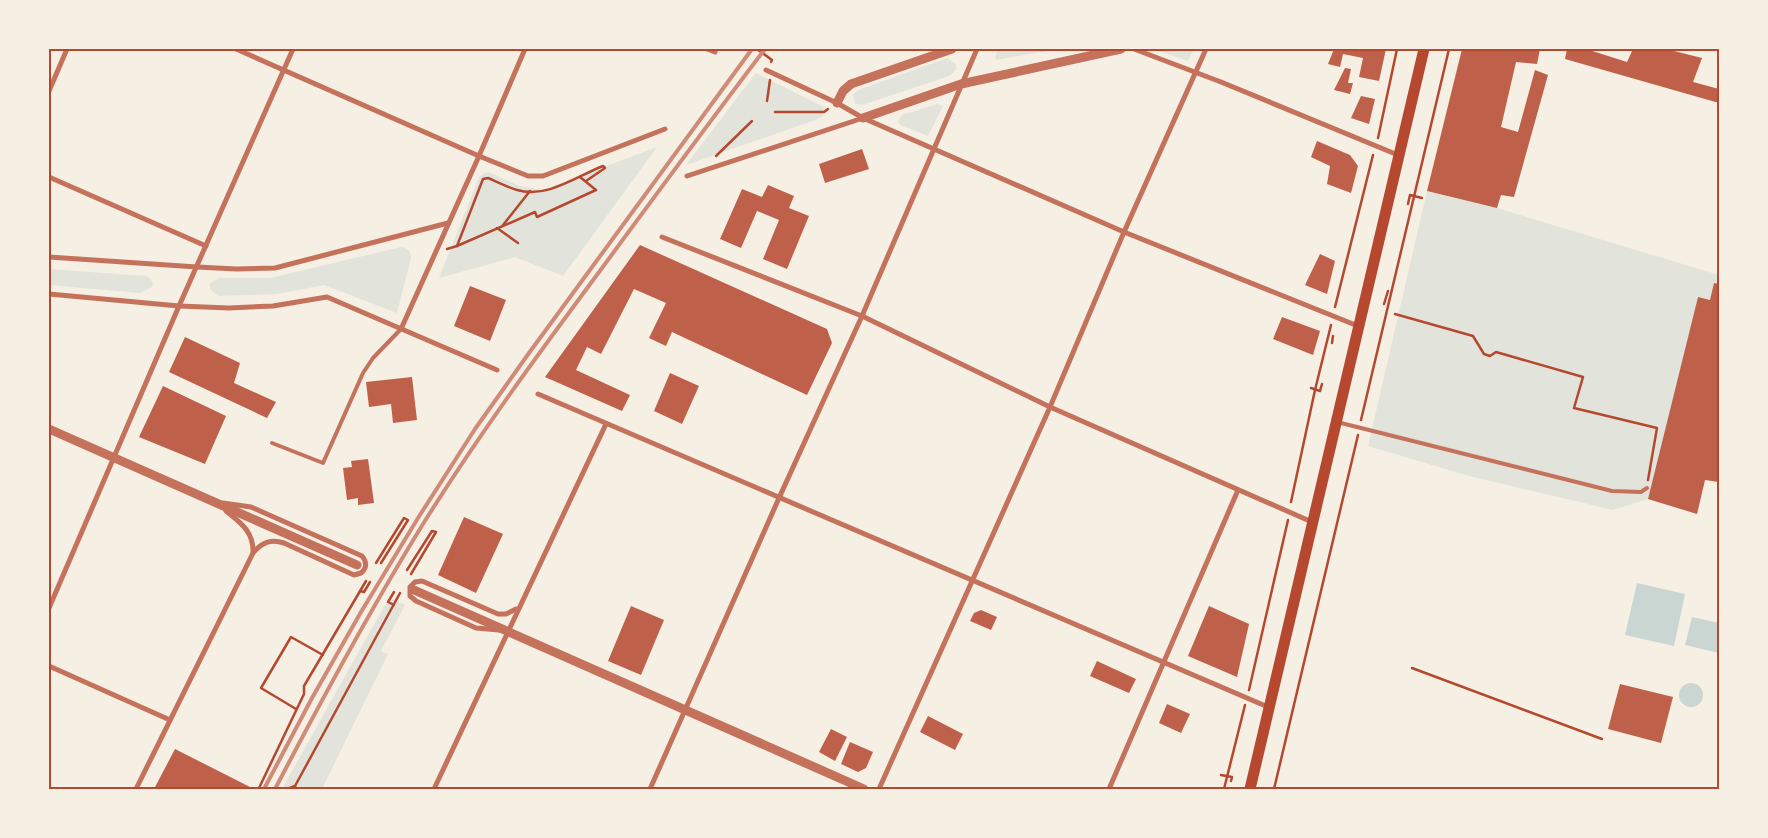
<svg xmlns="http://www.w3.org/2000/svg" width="1768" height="838" font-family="'Roboto Condensed',sans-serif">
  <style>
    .green { fill: #e2e4dc }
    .water { fill: #c9d6d2 }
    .building { fill: #bf614a }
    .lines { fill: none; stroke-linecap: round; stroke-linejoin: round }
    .path { stroke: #b5482f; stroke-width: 2.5 }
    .service { stroke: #c5725c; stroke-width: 4 }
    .minor { stroke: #c5725c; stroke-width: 5 }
    .tertiary { stroke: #c5725c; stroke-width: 9 }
    .primary { stroke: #b5482f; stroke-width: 11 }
    .rail { stroke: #cf8b77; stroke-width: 4 }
    .neatline { fill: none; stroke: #b5482f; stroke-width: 2 }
  </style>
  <rect width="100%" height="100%" fill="#f6efe4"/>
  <g class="green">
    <path d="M998 49H1058L996 60 995 57Z"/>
    <path d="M1161 49H1194L1188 61 1157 50Z"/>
    <path d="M947 58 956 64V70L949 76 862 105 855 104 853 94 858 90Z"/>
    <path d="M756 73 824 107 823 116 818 119 686 165Z"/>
    <path d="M937 104 943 106 928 136 900 125 898 121 902 115Z"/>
    <path d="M657 147 563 276 515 257 439 278 479 177 484 173 489 172 519 186 542 190Z"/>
    <path d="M1427 191 1497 208 1719 275V482L1705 480 1697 514 1648 499 1613 510 1469 476 1368 446Z"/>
    <path d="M401 247C408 249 411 250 411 258L397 313 324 285 277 294 218 296 211 290 209 284 219 278H270Z"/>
    <path d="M49 269 146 276 151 279 153 284 152 287 140 293 49 285Z"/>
    <path d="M392 599 405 605 381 651 388 654 322 789H287L283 787 386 603 389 604Z"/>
  </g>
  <g class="water">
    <path d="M1637 583 1685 594 1674 646 1625 635Z"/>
    <path d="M1692 617 1719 623V653L1685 645Z"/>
    <circle cx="1691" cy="695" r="12"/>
  </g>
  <g class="building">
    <path d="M1334 49H1386L1379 81 1359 77 1363 58 1343 54 1340 67 1328 64Z"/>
    <path d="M1462 49H1540L1537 64 1516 62 1501 127 1518 132 1535 70 1548 75 1514 197 1501 195 1497 208 1427 191Z"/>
    <path d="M1567 49H1586L1627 62 1633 49H1666L1702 58 1693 82 1719 89V103L1565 59Z"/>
    <path d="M1345 68 1351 69 1348 83H1353L1350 94 1334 90Z"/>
    <path d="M1361 96 1375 99 1369 124 1351 118Z"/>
    <path d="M1317 141 1350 155 1358 166 1351 193 1327 184 1330 166 1311 157Z"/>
    <path d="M862 149 869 169 825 183 819 164Z"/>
    <path d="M768 185 794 196 789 208 809 216 787 269 763 259 779 220 757 211 741 248 720 239 742 189 762 197Z"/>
    <path d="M640 245 827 329 832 343 807 395 672 332 666 346 649 338 666 303 634 289 601 354 587 347 576 370 630 395 622 411 545 377Z"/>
    <path d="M1320 254 1335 261 1327 294 1305 285Z"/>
    <path d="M1714 283 1719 284V482L1705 480 1697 514 1648 499 1698 297 1710 300Z"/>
    <path d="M470 286 506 300 490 341 454 326Z"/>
    <path d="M1282 317 1320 331 1313 355 1273 339Z"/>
    <path d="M185 337 240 363 234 383 276 402 267 418 169 372Z"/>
    <path d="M670 373 699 386 682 424 654 411Z"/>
    <path d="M412 377 417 420 393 423 391 404 369 407 366 382Z"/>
    <path d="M163 386 226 416 205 464 139 437Z"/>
    <path d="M368 459 374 503 358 505V498L347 500 343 468 352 467 351 461Z"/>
    <path d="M464 517 503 534 476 593 438 575Z"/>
    <path d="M631 606 664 620 641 675 608 661Z"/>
    <path d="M1209 606 1249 624 1237 677 1188 656Z"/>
    <path d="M981 610 997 617 991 630 970 621 974 613Z"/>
    <path d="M1097 661 1136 679 1129 693 1090 676Z"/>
    <path d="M1620 684 1673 697 1661 743 1608 729Z"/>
    <path d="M1167 704 1190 714 1181 733 1159 723Z"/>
    <path d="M928 716 963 734 955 750 920 732Z"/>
    <path d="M831 729 847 737 835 761 819 752Z"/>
    <path d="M850 742 873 752 866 768 858 772 841 764Z"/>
    <path d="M175 749 254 789H154Z"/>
  </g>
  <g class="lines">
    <g class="path">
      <path d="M757 49 772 60 771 62"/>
      <path d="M767 101 770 80"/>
      <path d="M775 112H824L828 109"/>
      <path d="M1378 138 1397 49"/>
      <path d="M716 156 752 121"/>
      <path d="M1408 204 1410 195 1422 198"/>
      <path d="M503 225 530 191"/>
      <path d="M497 228 518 243"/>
      <path d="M457 246 483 179 488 178C497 182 507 187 517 190 547 199 577 176 603 166L605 168 586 181"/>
      <path d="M447 249 457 246 535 212 537 217 596 190 580 177"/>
      <path d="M1384 304 1388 291"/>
      <path d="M1335 307 1373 155"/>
      <path d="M1395 314 1473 336 1484 354 1490 356 1496 352 1583 377 1574 408 1657 428 1648 480"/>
      <path d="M1332 343 1333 336"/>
      <path d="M1311 388 1320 391 1322 384"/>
      <path d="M1361 420 1449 49"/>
      <path d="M1291 502 1315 390 1331 325"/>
      <path d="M376 563 404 518 408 520 381 563"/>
      <path d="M407 570 432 531 436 532 411 574"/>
      <path d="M360 591 364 592 370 582"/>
      <path d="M394 605 388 602 394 592"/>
      <path d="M1412 668 1602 739"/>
      <path d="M1249 690 1288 520"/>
      <path d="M296 709 261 688 291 637 323 655"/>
      <path d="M1221 775 1232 777 1231 781"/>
      <path d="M259 788 304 694V686L366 581"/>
      <path d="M287 789 295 786"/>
      <path d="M296 789 295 786 400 593"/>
      <path d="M1224 789 1245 705"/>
      <path d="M1274 789 1358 435"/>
    </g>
    <g class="service">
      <path d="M1337 422 1612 491 1641 492 1647 488"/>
      <path d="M272 443 323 463 363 373 373 358 401 329"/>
    </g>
    <g class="minor">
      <path d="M236 49 479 156 528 176H543L665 129"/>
      <path d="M707 49 715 52"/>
      <path d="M1134 49 1221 82 1398 155"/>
      <path d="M766 70 837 103 863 118 1124 232 1358 326"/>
      <path d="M49 91 67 49"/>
      <path d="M687 176 863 118"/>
      <path d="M49 177 206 246"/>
      <path d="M662 237 862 316 1050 407 1312 522"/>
      <path d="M49 257 197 267 237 269 275 268 448 223"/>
      <path d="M49 294 179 306 229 308 273 306 327 297 497 370"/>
      <path d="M401 329 479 156 525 49"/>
      <path d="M538 394 1268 707"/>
      <path d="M223 503 251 507 362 556C367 562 367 568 361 573L354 575 284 543C271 539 262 542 253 553"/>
      <path d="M49 608 179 306 293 49"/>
      <path d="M499 630 476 628 416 601 410 596V587L415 582 422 581 498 614H506L516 609"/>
      <path d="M49 666 170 720"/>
      <path d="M136 789 253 553C254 532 241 523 226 511"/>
      <path d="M434 789 606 424"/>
      <path d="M650 789 779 498 862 316 977 49"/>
      <path d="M879 789 1050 407 1124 232 1206 49"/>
      <path d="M1109 789 1238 490"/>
    </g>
    <g class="tertiary">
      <path d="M837 103 843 91 851 84 952 49"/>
      <path d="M863 118 961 84 1121 49"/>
      <path d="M49 429 357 565"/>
      <path d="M414 590 864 789"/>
    </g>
    <path class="primary" d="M1250 789 1424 49"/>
    <g class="rail">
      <path d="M264 789 312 698 361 612 418 518 475 429 529 353 752 49"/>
      <path d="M275 789C322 699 370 610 423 524 479 434 542 349 605 264 658 192 711 120 765 49"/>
    </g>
  </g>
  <rect width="1768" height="838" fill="none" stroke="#f6efe4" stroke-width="100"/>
  <rect x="50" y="50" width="1668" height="738" class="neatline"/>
</svg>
